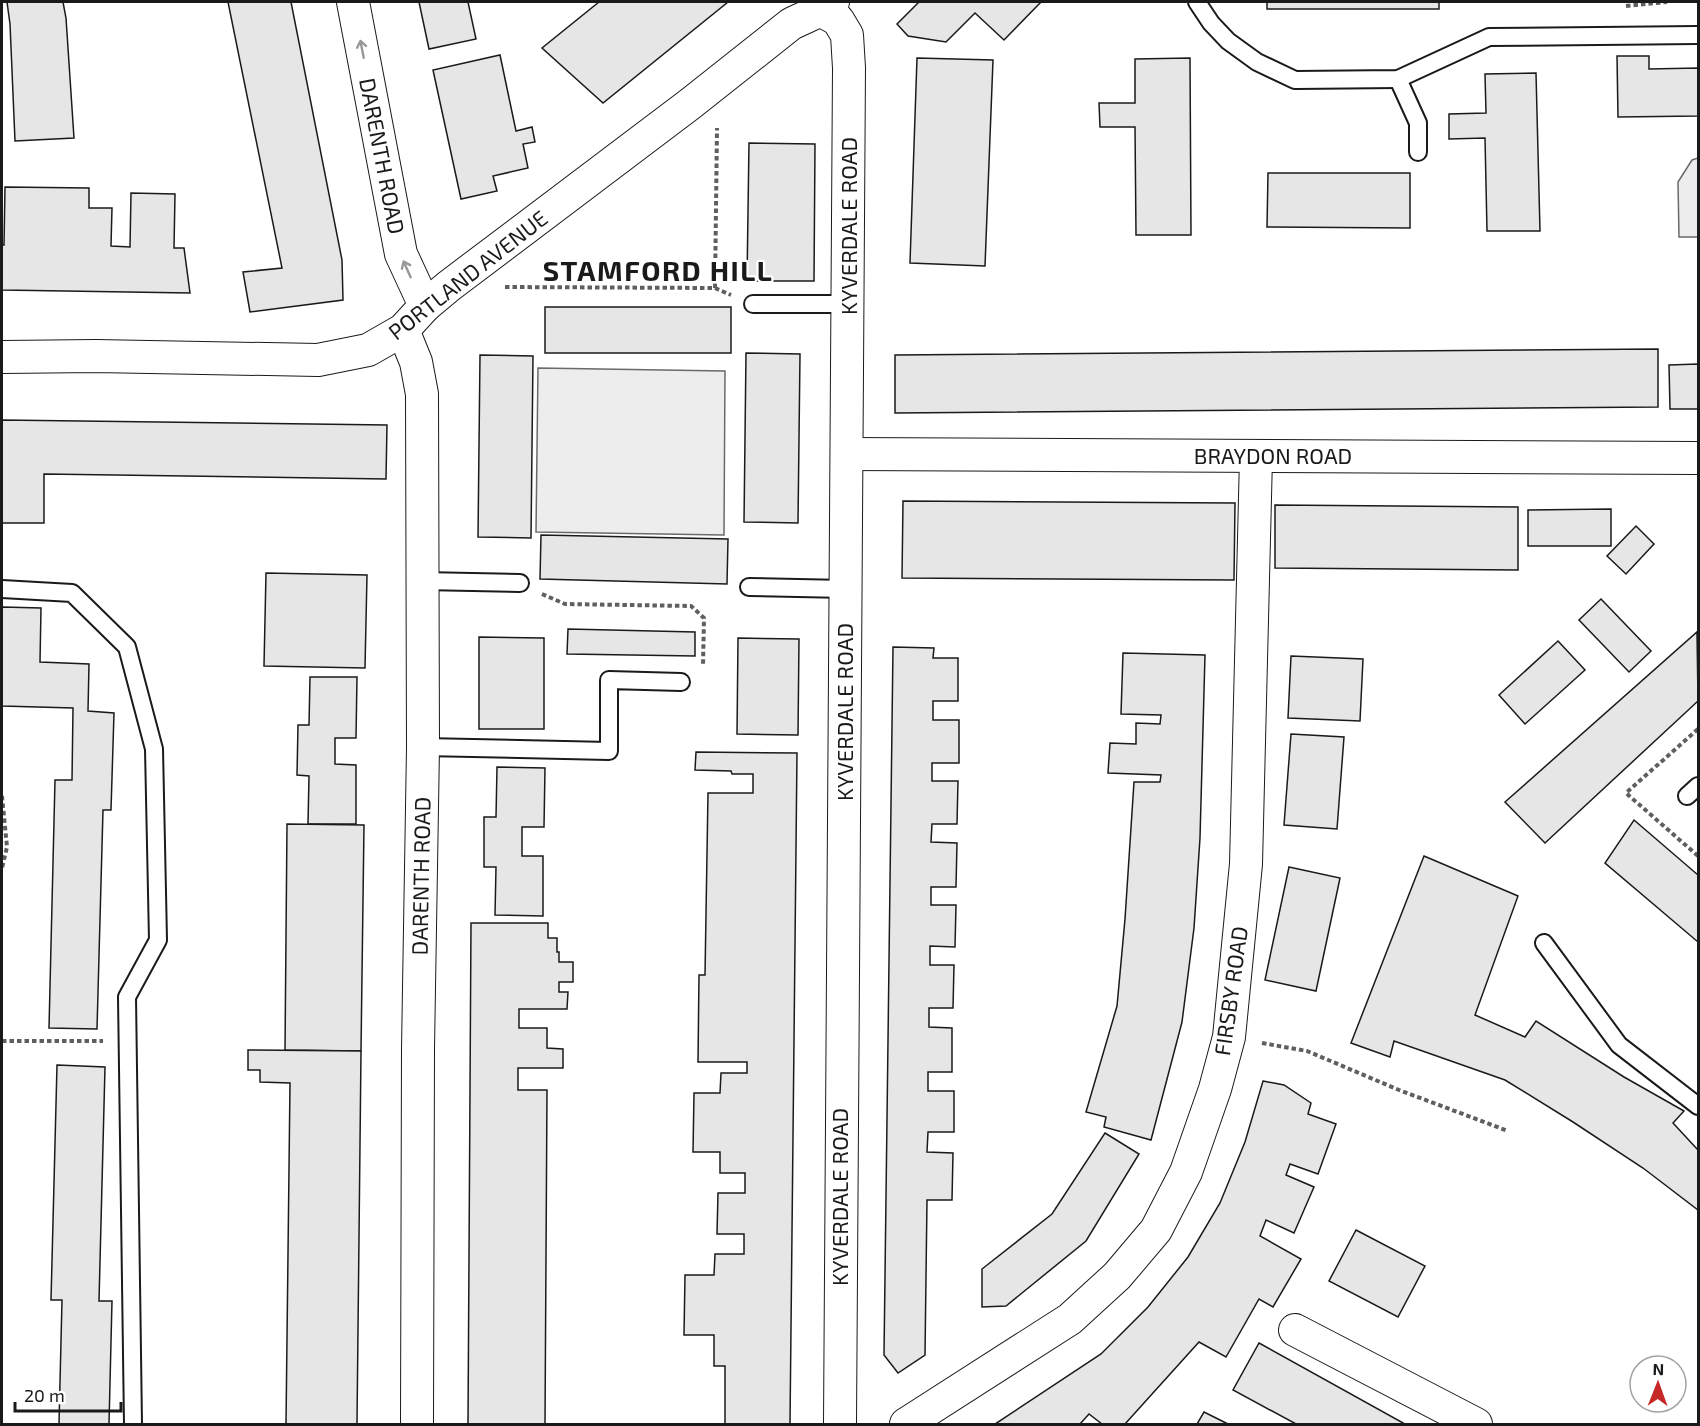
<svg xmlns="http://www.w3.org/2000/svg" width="1700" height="1426" font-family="'Exo 2',sans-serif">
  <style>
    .built { fill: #ededed; stroke: #6a6a6a; stroke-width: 1.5 }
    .building { fill: #e6e6e6; stroke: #1a1a1a; stroke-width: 1.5 }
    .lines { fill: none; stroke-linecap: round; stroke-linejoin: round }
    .service-casing { stroke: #1a1a1a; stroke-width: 20 }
    .minor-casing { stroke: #1a1a1a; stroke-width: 34 }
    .path { stroke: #5f5f5f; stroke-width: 4; stroke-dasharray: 4.5 3; stroke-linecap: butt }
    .service { stroke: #fff; stroke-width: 16 }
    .minor { stroke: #fff; stroke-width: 32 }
    .oneway { stroke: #989898 }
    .labels { text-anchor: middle; stroke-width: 4.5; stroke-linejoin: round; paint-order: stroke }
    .street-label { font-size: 22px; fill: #1a1a1a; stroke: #fff }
    .district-label { font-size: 28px; font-weight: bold; letter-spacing: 1.5px; fill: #1a1a1a; stroke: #fff }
  </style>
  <rect width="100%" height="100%" fill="#fff"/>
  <g class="built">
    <path d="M1698 158V237H1679L1678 182 1692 160Z"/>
    <path d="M538 368 725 371 724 535 536 532Z"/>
  </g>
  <g class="building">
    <path d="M7 2H63L66 18 74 138 15 141 10 24Z"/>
    <path d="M228 2H291L342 260 343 300 250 312 243 272 282 268Z"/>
    <path d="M419 2H468L476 39 429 49Z"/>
    <path d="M599 2H728L603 103 542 48Z"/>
    <path d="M919 2H1041L1004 40 975 13 946 42 908 36 897 24Z"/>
    <rect x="1267" y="2" width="172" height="7"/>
    <path d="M500 55 516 131 532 127 535 142 523 144 528 168 493 176 497 191 461 199 433 70Z"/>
    <path d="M1617 56H1649V69L1698 68V116L1618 117Z"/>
    <path d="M917 58 993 60 985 266 910 263Z"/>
    <path d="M1190 58 1191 235H1136L1135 127H1100L1099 103H1135V59Z"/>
    <path d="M1536 73 1540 231H1487L1485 138 1449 139V114L1486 113 1485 74Z"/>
    <path d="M749 143 815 144 814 281H747Z"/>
    <path d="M1268 173H1410V228L1267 227Z"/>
    <path d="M5 187 89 188V208H112L111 246 130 247 131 193 175 194 174 248H184L190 293 2 290V245H4Z"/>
    <rect x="545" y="307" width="186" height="46"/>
    <path d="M1658 349V407L895 413V355Z"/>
    <path d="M746 353 800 354 798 523 744 522Z"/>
    <path d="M480 355 533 356 531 538 478 537Z"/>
    <path d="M1698 364V409H1670L1669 365Z"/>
    <path d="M2 420 387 425 386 479 44 474V523H2Z"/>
    <path d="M903 501 1235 503 1234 580 902 578Z"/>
    <path d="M1275 505 1518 507V570L1275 568Z"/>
    <path d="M1611 509V546H1528V510Z"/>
    <path d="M1636 526 1654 544 1626 574 1607 556Z"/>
    <path d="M541 535 728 539 727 584 540 579Z"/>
    <path d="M266 573 367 575 365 668 264 666Z"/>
    <path d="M1601 599 1651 651 1629 672 1579 620Z"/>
    <path d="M2 607 41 608 40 662 89 664 88 711 114 713 111 810H103L97 1029 49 1028 55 780H72L73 708 2 706Z"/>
    <path d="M568 629 695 632V656L567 654Z"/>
    <path d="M1697 632 1698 701 1545 843 1505 802Z"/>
    <path d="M479 637 544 638V729H479Z"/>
    <path d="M738 638 799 639 798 735 737 734Z"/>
    <path d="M1558 641 1585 670 1525 724 1499 695Z"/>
    <path d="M893 647 934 648 933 658H958V701H933V720H959V763H932V781H958L957 824H932L931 842 957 843 956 887H931V905H956L955 947 930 946V965H954L953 1008H929V1027L952 1028V1072H928V1091H954V1132H928L927 1152 953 1153 952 1200H927L925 1355 898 1373 884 1355Z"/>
    <path d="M1123 653 1205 655 1200 838 1194 928 1182 1022 1151 1140 1104 1127 1106 1117 1086 1112 1117 1006 1125 919 1134 782H1160L1161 775 1108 773 1110 743 1136 744V723L1160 724 1161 715 1121 714Z"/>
    <path d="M1291 656 1363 659 1360 721 1288 718Z"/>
    <path d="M310 677H357L356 738H335V764L356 765V824H308L309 776 297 775 298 725H309Z"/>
    <path d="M1291 734 1344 737 1337 829 1284 825Z"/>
    <path d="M696 752 797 753 790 1424H725V1366H714V1335H684L685 1275H714L715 1254H744V1234H717L718 1193H745V1173H720V1152H693L694 1093H720L721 1073H747V1062H698L699 975H705L708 793H753V774H732L731 771 695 770Z"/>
    <path d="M497 767 545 768 544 827H522V856H543V916L495 915 496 867H484V817H496Z"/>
    <path d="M1634 820 1698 875V942L1605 863Z"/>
    <path d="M287 824 364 825 361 1051 285 1050Z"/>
    <path d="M1424 856 1518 896 1475 1015 1525 1037 1536 1021 1624 1077 1684 1111 1673 1123 1698 1150V1210L1643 1168 1573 1122 1505 1080 1394 1041 1390 1057 1351 1043Z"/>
    <path d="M1289 867 1340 878 1316 991 1265 980Z"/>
    <path d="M471 923H548V938H557V952H559V962H573V982H559V992H568L567 1009H519V1028H547V1048L563 1049V1068H518V1090H547L545 1424H468Z"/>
    <path d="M248 1050 361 1051 357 1424H286L290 1083 260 1082V1070H248Z"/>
    <path d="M57 1065 105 1067 99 1301H112L109 1424H59L62 1300H51Z"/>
    <path d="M1263 1081 1284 1085 1311 1103 1308 1114 1336 1124 1318 1174 1290 1164 1286 1175 1314 1187 1294 1233 1266 1220 1260 1236 1301 1259 1273 1307 1259 1299 1226 1357 1199 1342 1125 1424H1102L1089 1414 1080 1424H995L1101 1354 1148 1307 1188 1257 1220 1203 1245 1142Z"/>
    <path d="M1105 1133 1139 1154 1086 1241 1006 1306 982 1307V1269L1052 1214Z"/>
    <path d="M1356 1230 1425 1266 1398 1317 1329 1281Z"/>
    <path d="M1259 1343 1405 1424H1296L1233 1390Z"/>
    <path d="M1204 1412 1228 1424H1197Z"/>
  </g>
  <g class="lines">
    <g class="service-casing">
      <g id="service">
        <path d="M1197 2 1211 23 1228 41 1257 62 1295 80 1398 79 1489 37 1698 35"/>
        <path d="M1398 79 1418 123V152"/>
        <path d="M753 304H849"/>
        <path d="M422 581 520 583"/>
        <path d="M749 587 846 589"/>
        <path d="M2 589 72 593 127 647 154 749 158 940 127 997 133 1424"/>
        <path d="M423 747 609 751V680L681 682"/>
        <path d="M1687 796 1698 786"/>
        <path d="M1544 943 1619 1045 1698 1106"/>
      </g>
    </g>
    <g class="minor-casing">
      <g id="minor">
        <path d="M353 2 401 254 425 306"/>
        <path d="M822 11 838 20 847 35 849 68C848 520 841 972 840 1424"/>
        <path d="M403 330 416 362 422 394 423 747 418 1049 417 1424"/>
        <path d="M2 357 96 356 318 360 368 350 403 330 425 306 449 286 690 104 791 24C806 16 819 13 833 2"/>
        <path d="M847 454 1698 458"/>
        <path d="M1295 1330 1476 1424"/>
        <path d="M906 1424 1070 1319 1117 1276 1156 1230 1186 1172 1215 1089 1229 1037 1246 864 1256 457"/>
      </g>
    </g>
    <g class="path">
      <path d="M1626 6 1667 2"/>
      <path d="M505 287 715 288 717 128"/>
      <path d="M715 288 731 295"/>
      <path d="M542 594 565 604 691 606 704 618 703 666"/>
      <path d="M1698 729 1626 793 1698 856"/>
      <path d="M2 796 7 847 2 868"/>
      <path d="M2 1041H103"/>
      <path d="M1262 1043 1307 1051 1399 1090 1508 1131"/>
    </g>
    <use href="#service" class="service"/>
    <use href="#minor" class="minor"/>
  </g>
  <defs><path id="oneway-shaft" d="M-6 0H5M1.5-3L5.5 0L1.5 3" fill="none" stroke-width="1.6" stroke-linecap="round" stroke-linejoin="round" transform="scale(1.5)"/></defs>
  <g class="oneway">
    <use href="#oneway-shaft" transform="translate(362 49) rotate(-101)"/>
    <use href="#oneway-shaft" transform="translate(407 269) rotate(-114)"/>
  </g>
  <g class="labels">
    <g class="street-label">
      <text transform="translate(382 156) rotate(79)" y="8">DARENTH ROAD</text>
      <text transform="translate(849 226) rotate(-90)" y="8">KYVERDALE ROAD</text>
      <text transform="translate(468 275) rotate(-38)" y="8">PORTLAND AVENUE</text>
      <text x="1273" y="464">BRAYDON ROAD</text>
      <text transform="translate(845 712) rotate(-90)" y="8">KYVERDALE ROAD</text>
      <text transform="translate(421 876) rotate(-89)" y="8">DARENTH ROAD</text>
      <text transform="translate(1231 991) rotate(-82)" y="8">FIRSBY ROAD</text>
      <text transform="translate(840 1197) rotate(-90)" y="8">KYVERDALE ROAD</text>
    </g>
    <g class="district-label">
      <text x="658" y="281">STAMFORD HILL</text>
    </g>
  </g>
  <rect width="1700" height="1426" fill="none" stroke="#1a1a1a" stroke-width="6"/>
  <g transform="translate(1658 1384) rotate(1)"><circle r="28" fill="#ffffff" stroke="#a3a3a3" stroke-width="1.5"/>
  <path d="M0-4.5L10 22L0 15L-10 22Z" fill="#c62828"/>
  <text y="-9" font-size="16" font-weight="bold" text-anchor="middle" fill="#1a1a1a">N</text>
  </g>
  <path d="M15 1402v9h106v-9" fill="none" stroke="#1a1a1a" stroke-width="3"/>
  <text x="24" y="1402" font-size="18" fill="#1a1a1a" stroke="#ffffff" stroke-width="4.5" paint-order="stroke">20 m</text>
</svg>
